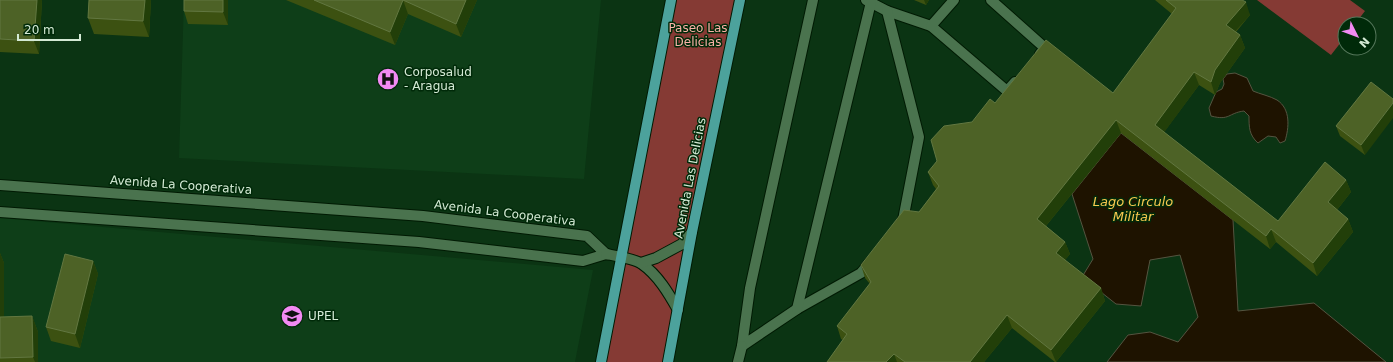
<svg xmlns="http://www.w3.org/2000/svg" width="1393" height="362" font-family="'DejaVu Sans',sans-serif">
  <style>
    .built { fill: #0e3e18 }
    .green { fill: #853a34 }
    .water { fill: #1e1300; stroke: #555440 }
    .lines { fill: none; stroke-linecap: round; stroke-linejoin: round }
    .street-casing { stroke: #001a03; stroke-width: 12 }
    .primary-casing { stroke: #001a03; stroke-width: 12 }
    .street { stroke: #4a734e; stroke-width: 10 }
    .primary { stroke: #4ca29c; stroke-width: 10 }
    .wall { fill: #3c5111 }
    .shaded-wall { fill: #223f09 }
    .building { fill: #4d6226; stroke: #627741 }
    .labels { text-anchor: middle; stroke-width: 3; stroke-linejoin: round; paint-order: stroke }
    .park-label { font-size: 12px; fill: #fab1a8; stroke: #002a09 }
    .poi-label { font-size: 12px; fill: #d4ead5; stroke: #002a09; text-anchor: start }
    .street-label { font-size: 12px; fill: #d4ead5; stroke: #002a09 }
    .water-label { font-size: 13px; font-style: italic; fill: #f7c750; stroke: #002a09 }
  </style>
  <rect width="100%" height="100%" fill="#0b3413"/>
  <g class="built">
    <path d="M184 0H601L584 179 179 158Z"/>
    <path d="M0 218 593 270 575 362H0Z"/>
  </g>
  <g class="green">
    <path d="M671 0H740L668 362H601Z"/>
    <path d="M1257 0H1350L1365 11 1355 24H1345V37L1331 55Z"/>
  </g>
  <g class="water">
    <path d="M1235 73 1247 78 1253 91C1260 94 1270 96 1277 100 1291 109 1289 128 1285 141L1280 143 1276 137 1268 136 1258 143C1249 135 1249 127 1249 116L1244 111C1228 113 1230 121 1211 116L1209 108 1216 92 1222 89 1224 84 1223 79 1227 74Z"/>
    <path d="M1121 133 1233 220 1238 311 1314 303 1386 362H1107L1128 335 1150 332 1178 342 1198 317 1180 255 1150 260 1141 306 1116 304 1082 277 1093 259 1072 194Z"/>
  </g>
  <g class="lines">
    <g class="street-casing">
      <g id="street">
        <path d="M813 0 750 288 742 346 797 309 861 273 871 261"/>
        <path d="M866 0 887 11 931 26 1007 91 1015 82"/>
        <path d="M991 0 1045 48 1040 54"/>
        <path d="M887 11 919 137 903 220 901 223"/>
        <path d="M931 26 954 0"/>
        <path d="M0 185 423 216 587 236 606 254 583 261 419 242 0 212"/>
        <path d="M606 254C616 256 635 259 642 264 658 275 669 294 678 310"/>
        <path d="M641 263 656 258 682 244 692 232"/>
        <path d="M797 309 871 2"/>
        <path d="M738 362 742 346"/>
      </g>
    </g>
    <g class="primary-casing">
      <g id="primary">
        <path d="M601 362 671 0"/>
        <path d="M668 362 692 232 740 0"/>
      </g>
    </g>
    <use href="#street" class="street"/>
    <use href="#primary" class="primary"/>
  </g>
  <g class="wall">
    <path d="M0 0H42L39 54 0 52Z"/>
    <path d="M89 0H151L149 37 94 34 88 18Z"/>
    <path d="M184 0H228V25L188 24 184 11Z"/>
    <path d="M286 0H477L461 37 408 14 395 45Z"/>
    <path d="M914 0H929L926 5Z"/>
    <path d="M1155 0H1242L1250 15 1236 32 1240 35 1245 48 1220 83 1215 95 1199 85 1164 132 1278 221 1346 180 1351 192 1337 210 1348 219 1353 232 1317 276 1276 242 1270 249 1121 133 1046 226 1065 242 1070 254 1065 260 1101 288 1105 301 1056 362H1055L1012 328 984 362H827L843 340 841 339 837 326 870 284 865 278 861 265 919 212 936 189 933 185 928 172 972 122 995 103 1113 93 1172 14Z"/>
    <path d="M1371 82 1365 155 1340 136 1336 126Z"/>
    <path d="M0 253 4 263V317L32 316 38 332V362H0Z"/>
    <path d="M93 261 98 274 80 348 51 341 46 327Z"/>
  </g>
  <g class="shaded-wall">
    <path d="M37 0H42L39 54 34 41Z"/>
    <path d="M145 0H151L149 37 143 21Z"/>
    <path d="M223 0H228V25L223 12Z"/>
    <path d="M403 0 408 14 395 45 390 32Z"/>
    <path d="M466 0H477L461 37 456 24Z"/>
    <path d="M924 0H929L926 5Z"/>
    <path d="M1246 2 1250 15 1230 37 1226 25Z"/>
    <path d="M1240 35 1245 48 1220 83 1215 95 1211 82 1215 70Z"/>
    <path d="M1194 72 1199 85 1160 138 1155 125Z"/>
    <path d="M1393 103V118L1365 155 1361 145Z"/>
    <path d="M1116 120 1121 133 1041 232 1037 219Z"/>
    <path d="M1346 180 1351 192 1333 215 1328 202Z"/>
    <path d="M1348 219 1353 232 1317 276 1313 263Z"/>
    <path d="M1271 229 1276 242 1270 249 1266 236Z"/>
    <path d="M1065 242 1070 254 1060 266 1056 253Z"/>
    <path d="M0 253 4 263V333L0 321Z"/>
    <path d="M93 261 98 274 80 348 75 334Z"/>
    <path d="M1101 288 1105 301 1056 362 1051 350Z"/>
    <path d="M1007 315 1012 328 984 362H970Z"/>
    <path d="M32 316 38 332V362H35L33 357Z"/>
    <path d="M894 354 897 362H886Z"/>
  </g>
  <g class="building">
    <path d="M0 0H37L34 41 0 39Z"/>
    <path d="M89 0H145L143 21 88 18Z"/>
    <path d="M184 0H223V12L184 11Z"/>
    <path d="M314 0H466L456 24 403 0 390 32Z"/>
    <path d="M1166 0H1242L1246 2 1226 25 1240 35 1215 70 1211 82 1194 72 1155 125 1278 221 1325 162 1346 180 1328 202 1348 219 1313 263 1271 229 1266 236 1116 120 1037 219 1065 242 1056 253 1101 288 1051 350 1007 315 970 362H905L894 354 886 362H827L847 334 837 326 871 282 861 265 904 210 919 212 939 186 928 172 937 161 931 140 944 126 972 122 990 99 995 103 1046 40 1113 93 1176 8Z"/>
    <path d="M1371 82 1393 99V103L1361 145 1336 126Z"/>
    <path d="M65 254 93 261 75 334 46 327Z"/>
    <path d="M32 316 33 357 0 358V317Z"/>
  </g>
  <defs>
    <g id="hospital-disc" transform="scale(1.15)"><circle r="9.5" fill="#f28af3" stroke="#002a09"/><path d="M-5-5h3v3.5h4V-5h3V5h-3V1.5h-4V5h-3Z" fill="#111"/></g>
    <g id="university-disc" transform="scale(1.15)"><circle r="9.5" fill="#f28af3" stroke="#002a09"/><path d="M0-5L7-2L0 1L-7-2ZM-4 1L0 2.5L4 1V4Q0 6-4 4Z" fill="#111"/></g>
  </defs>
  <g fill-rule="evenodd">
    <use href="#hospital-disc" x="388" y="79"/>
    <use href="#university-disc" x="292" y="316"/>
  </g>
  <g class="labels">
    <g class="park-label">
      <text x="698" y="32">Paseo Las<tspan x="698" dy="14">Delicias</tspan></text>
    </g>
    <g class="poi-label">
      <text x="404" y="76">Corposalud<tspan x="404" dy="14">- Aragua</tspan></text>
      <text x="308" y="320">UPEL</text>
    </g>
    <g class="street-label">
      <text transform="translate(690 178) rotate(-79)" y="4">Avenida Las Delicias</text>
      <text transform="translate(181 185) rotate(4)" y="4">Avenida La Cooperativa</text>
      <text transform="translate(505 213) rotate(7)" y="4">Avenida La Cooperativa</text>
    </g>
    <g class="water-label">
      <text x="1133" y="206">Lago Circulo<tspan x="1133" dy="15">Militar</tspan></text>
    </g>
  </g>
  <g transform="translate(1357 36) rotate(132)"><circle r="19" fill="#002a09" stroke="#55775b"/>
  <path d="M0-3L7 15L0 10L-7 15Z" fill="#f28af3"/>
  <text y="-6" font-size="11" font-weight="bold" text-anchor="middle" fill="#d4ead5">N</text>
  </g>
  <path d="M18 34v6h62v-6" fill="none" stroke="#d4ead5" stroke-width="2"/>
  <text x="24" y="34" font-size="12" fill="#d4ead5" stroke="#002a09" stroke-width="3" paint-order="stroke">20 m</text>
</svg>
